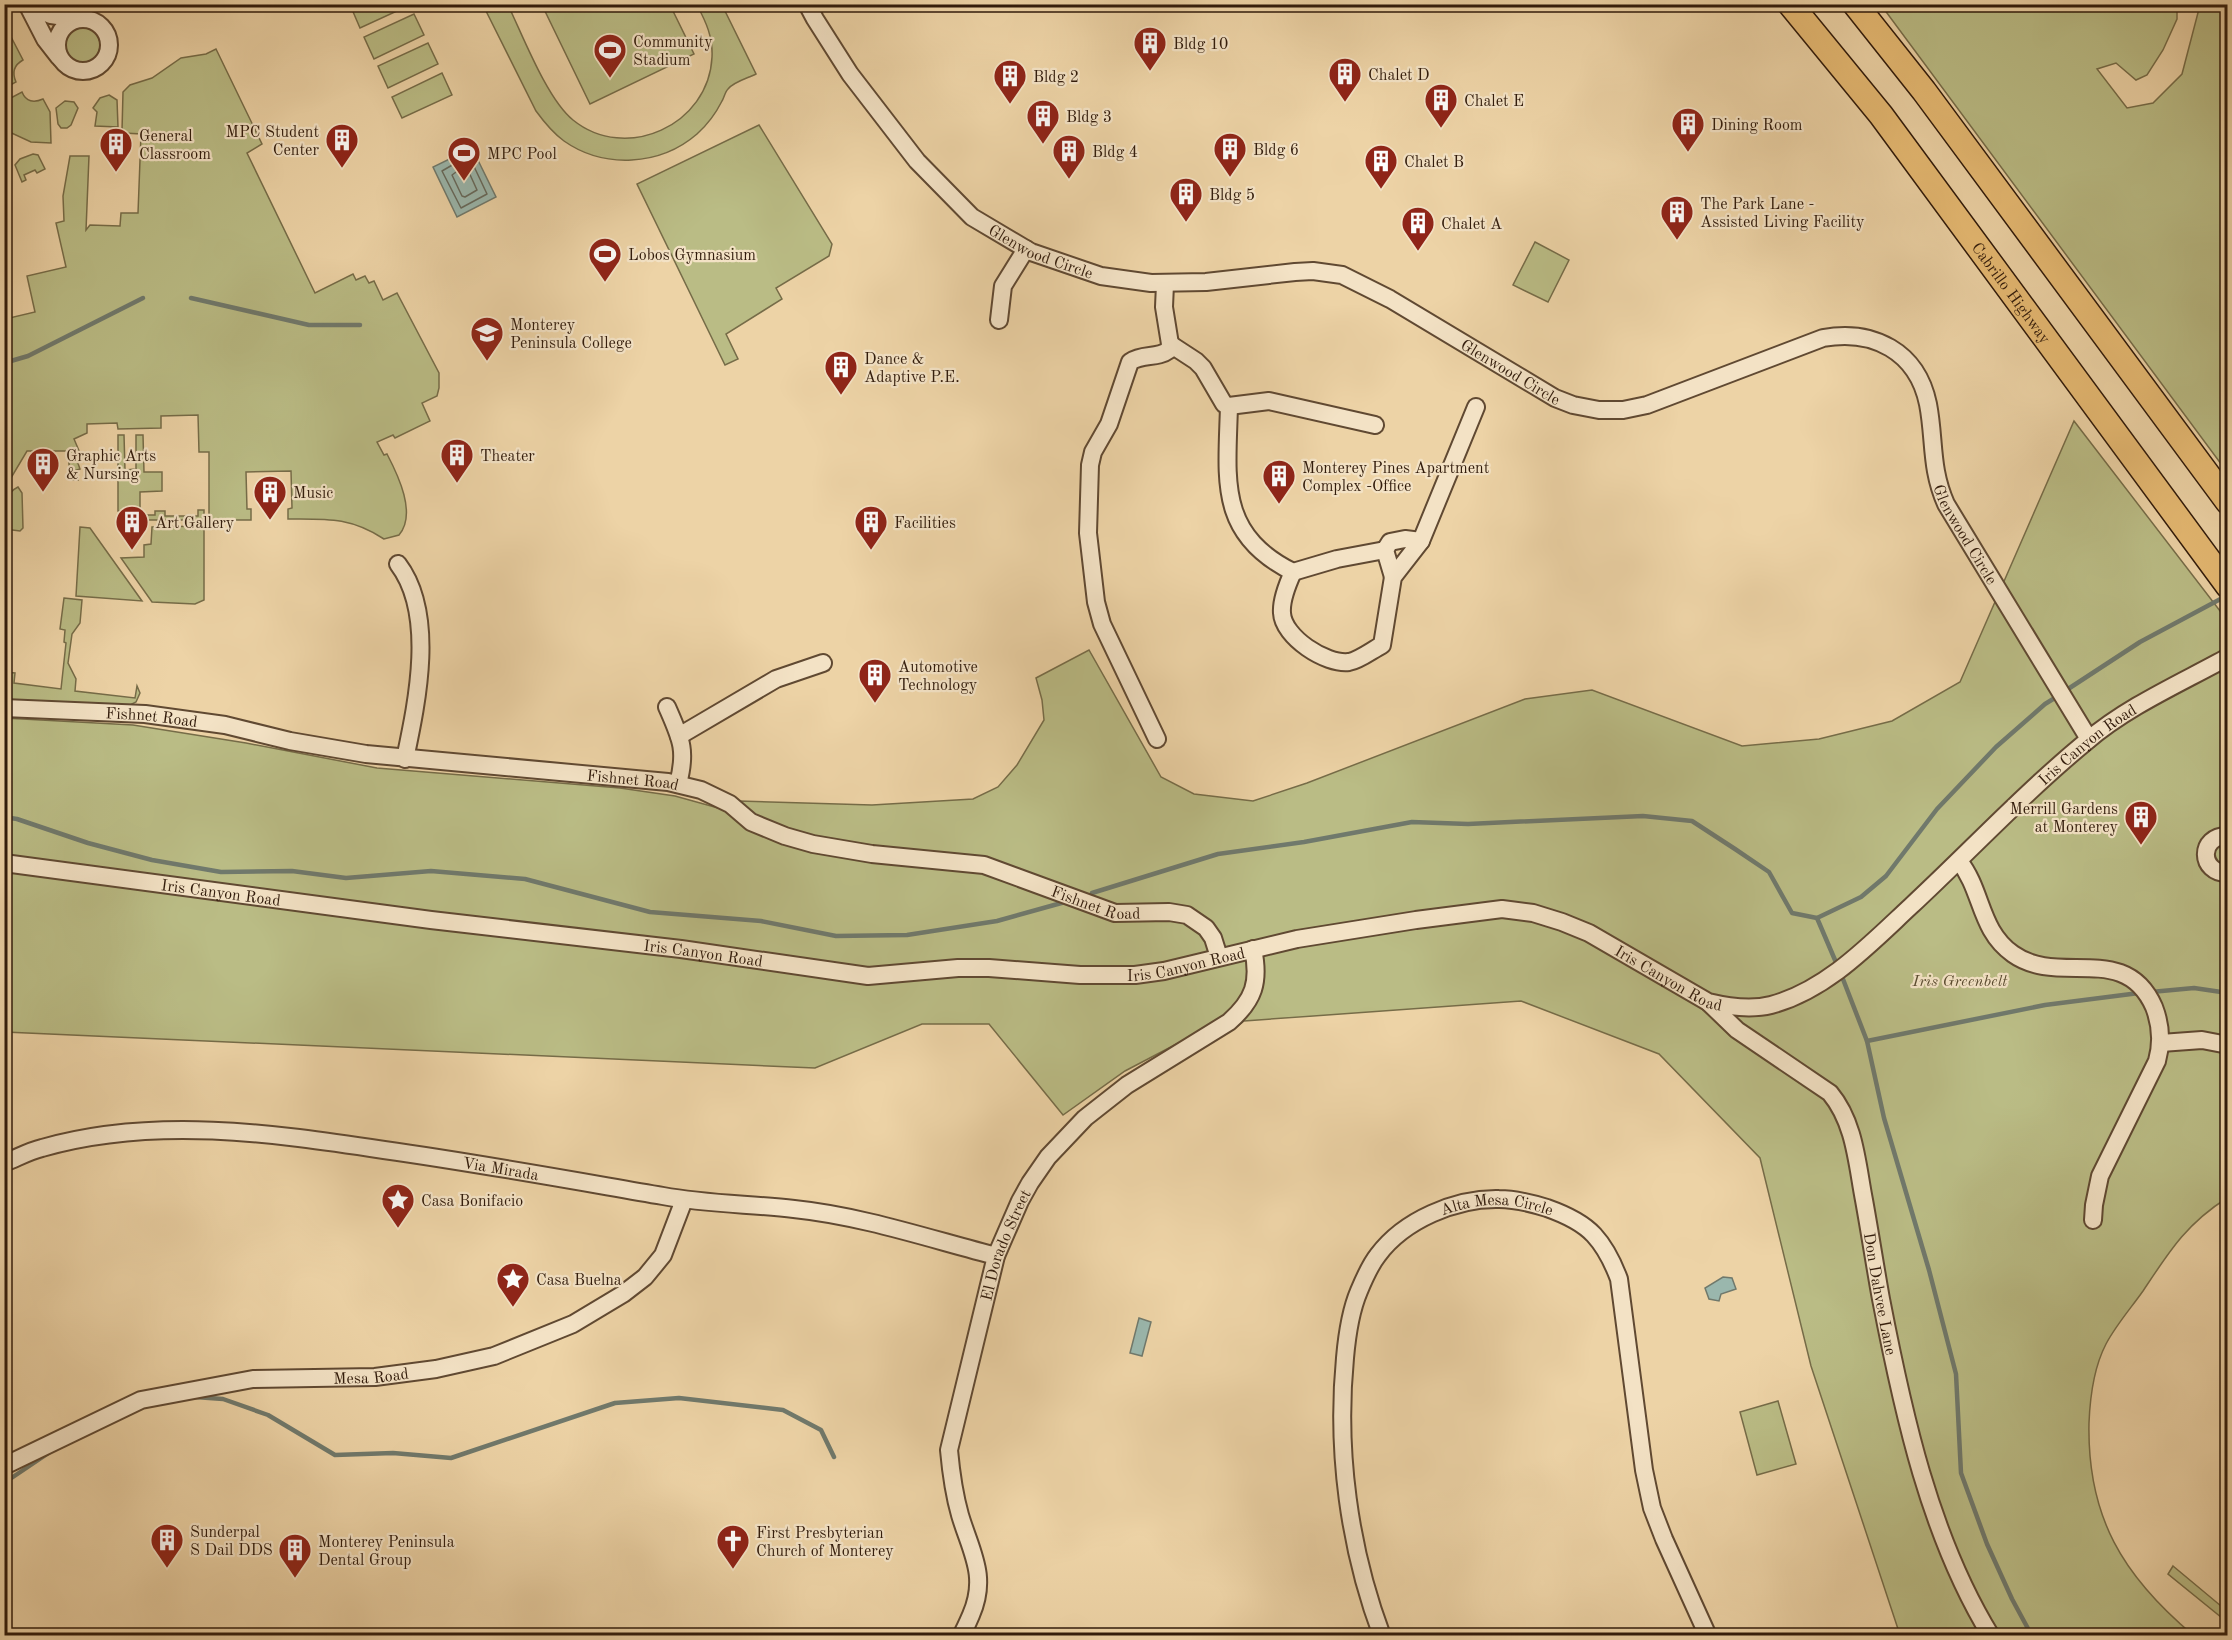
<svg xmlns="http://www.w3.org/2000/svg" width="2232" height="1640" font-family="'Old Standard TT',serif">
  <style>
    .green { fill: #babc85; stroke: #766c48; stroke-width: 1.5 }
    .water { fill: #9ab7ad; stroke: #70796c; stroke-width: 1.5 }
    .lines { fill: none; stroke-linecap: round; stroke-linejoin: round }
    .shore { stroke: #66695c; stroke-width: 1.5 }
    .stream { stroke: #70796c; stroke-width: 4.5 }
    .minor-casing { stroke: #604932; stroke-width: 20 }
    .highway-casing { stroke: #311b0b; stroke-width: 27 }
    .minor { stroke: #f3e2c5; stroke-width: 16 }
    .highway { stroke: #e6ba73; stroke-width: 24 }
    .labels { text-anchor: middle; stroke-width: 4.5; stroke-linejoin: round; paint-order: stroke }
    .poi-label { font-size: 16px; fill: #311b0b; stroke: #f3e2c5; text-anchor: start }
    .street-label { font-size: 16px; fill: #311b0b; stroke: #f3e2c5 }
    .park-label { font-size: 16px; font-style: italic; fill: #5a4b30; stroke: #f3e2c5 }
  </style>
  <rect width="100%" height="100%" fill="#edd3a6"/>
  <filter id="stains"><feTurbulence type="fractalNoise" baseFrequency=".00333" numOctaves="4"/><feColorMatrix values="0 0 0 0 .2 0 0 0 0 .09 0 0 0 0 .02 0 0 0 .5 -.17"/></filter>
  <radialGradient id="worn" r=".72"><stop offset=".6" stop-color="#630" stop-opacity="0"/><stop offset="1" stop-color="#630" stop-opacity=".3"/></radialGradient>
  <g class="green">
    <path d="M356 4H410V5L360 28 351 7Z"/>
    <path d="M483 5H508C523 36 547 99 573 120 626 163 709 125 712 57 713 37 706 22 697 5H722L756 74C748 78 733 82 728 89 725 92 724 98 722 101 716 113 707 125 697 134 660 166 604 169 564 141 553 133 544 122 536 111Z"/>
    <path d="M542 5H670L694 54 590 104Z"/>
    <path d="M1881 5H2177V19L2163 50 2147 75 2136 80 2116 63 2097 69 2127 108 2153 103 2182 74 2200 5H2227V472Z"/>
    <path d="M414 14 424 35 374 59 364 37Z"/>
    <circle cx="82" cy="45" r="18"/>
    <path d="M8 31 23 60C14 65 12 73 16 82L5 88V33Z"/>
    <path d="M428 43 438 64 388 88 378 66Z"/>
    <path d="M216 49 262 144 247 153 315 293 353 274 356 280 365 276 369 283 374 281 383 300 397 293 439 373V388L437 396 422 403 430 421 395 438 393 435 377 442 384 455 387 454C398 475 417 514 399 535L384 539C350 517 327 519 288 519V509L292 508 291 471 246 472 247 509H251V520H209V452H199L198 415 161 416V428L118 429 117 423 87 424V433L74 439 80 453 75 455 80 469 74 471 78 480H73L70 477 68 451H27L5 488V319L35 312 27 276 66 267 56 223 64 221 63 196 70 156H89L86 230 90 225 120 226 121 213H138L141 134 124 133 122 131 123 92 130 85 152 78 181 58 206 54Z"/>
    <path d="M442 73 452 95 402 118 392 97Z"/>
    <path d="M22 92C26 102 34 103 43 99L50 112 51 143 31 142 5 130V101Z"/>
    <path d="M109 95 117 100 118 127 95 126 97 112 93 108 100 98Z"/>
    <path d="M65 101 74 102 78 108 71 125 67 128H61L58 124 56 108Z"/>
    <path d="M759 125 832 244 829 256 776 288 782 299 726 334 738 359 725 365 637 184Z"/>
    <path d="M33 154 38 155 45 169 37 173 35 170 24 175 26 180 22 182 15 165 20 159Z"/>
    <path d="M1535 242 1569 260 1548 302 1513 285Z"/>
    <path d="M2074 421 2227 620V1198C2186 1224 2169 1252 2143 1291 2131 1308 2116 1325 2106 1344 2094 1367 2090 1397 2089 1423 2087 1517 2123 1576 2193 1635H1900L1811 1366 1760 1158 1659 1054 1521 1001 1244 1021 1236 1027 1224 1019 1125 1071 1063 1115 989 1024H922L815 1068 5 1032 4 718 133 725 246 743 377 768 620 788 675 796 718 808 739 801 872 805 973 799 998 787 1017 765 1044 720 1042 700 1036 678 1089 650 1161 777 1194 794 1253 801 1307 783 1525 699 1592 690 1742 746 1819 739 1892 721 1960 682Z"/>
    <path d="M118 435H124L125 470 136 469V435H143L144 472H162V491L140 492V511H143V515H155V511H165V516H198V510H204V520H132V511H118Z"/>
    <path d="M18 487 22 493 23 528 20 531 5 529C4 513 1 495 18 487Z"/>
    <path d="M204 526V600L195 604 152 602 121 558 144 557V545L151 544 152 527Z"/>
    <path d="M80 527 90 528 142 601 76 596Z"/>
    <path d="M64 598 82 600 80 623 72 634 68 663 76 679 75 691 135 698 137 686 140 693 136 702 130 705 5 700V672L15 673 14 683 61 689 66 643 64 642 65 630 60 629Z"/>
    <path d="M1778 1401 1796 1464 1757 1475 1740 1412Z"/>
    <path d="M2173 1566 2227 1611V1622L2168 1574Z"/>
  </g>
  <g class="water">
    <path d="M472 148 496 197 457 217 433 167Z"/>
    <path d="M1723 1277 1732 1278 1736 1289 1721 1294 1719 1301 1709 1299 1705 1288Z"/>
    <path d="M1139 1318 1151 1322 1142 1356 1130 1353Z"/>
  </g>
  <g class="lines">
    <g class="shore">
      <path d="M466 157 470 158 487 194 461 208 442 171Z"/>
      <path d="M463 167 467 168 477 190 465 197 462 196 452 175Z"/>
    </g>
    <g class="stream">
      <path d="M191 298 309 325H360"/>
      <path d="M4 363 28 356 143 298"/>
      <path d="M2065 691 2140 642 2228 595"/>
      <path d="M4 817 17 819 88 843 152 860 221 872 292 871 346 878 431 871 525 879 650 912 761 921 836 936 907 935 997 921 1065 902"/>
      <path d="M1092 893 1218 854 1304 842 1412 822 1468 824 1643 816 1692 821 1735 849 1769 872 1792 913 1817 918 1861 897 1886 876 1937 809 1996 747 2045 704 2058 696"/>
      <path d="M1817 918 1838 967"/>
      <path d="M1841 974 1867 1041 1884 1118 1929 1270 1956 1374 1961 1473 1987 1544 2012 1599 2032 1636"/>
      <path d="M2151 992 2194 988 2228 993"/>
      <path d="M1867 1041 2045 1005 2139 993"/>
      <path d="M195 1397 223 1399 268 1415 335 1455 393 1453 451 1458 615 1403 679 1398 783 1410 821 1430 834 1457"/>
      <path d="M4 1483 50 1452"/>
    </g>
    <g class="minor-casing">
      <g id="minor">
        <path d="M27 4 45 39 59 57"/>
        <path id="s1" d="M807 4 815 19 850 74 917 161 972 217 1031 252 1101 276 1151 283 1206 282 1295 272 1313 271 1342 275 1390 299 1555 398 1573 405 1599 410H1623L1647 405 1823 338C1873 329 1917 351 1928 404 1935 440 1930 468 1946 504L2089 739"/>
        <path d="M27 5 51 15 78 19"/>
        <circle cx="83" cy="45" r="26"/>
        <path d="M1165 284 1164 307 1170 344"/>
        <path d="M999 320 1003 286 1026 249"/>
        <path d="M1229 406C1227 480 1217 534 1293 572L1337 559 1385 550"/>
        <path d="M398 564C436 614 417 702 405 759"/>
        <path d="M1293 572C1288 583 1281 601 1282 613 1283 637 1326 665 1349 662 1360 660 1372 650 1382 645L1393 577 1421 541 1476 407"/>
        <path d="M1393 577 1385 550 1390 542 1405 539 1421 541"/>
        <path d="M667 707C681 739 687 750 678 784"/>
        <path id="s2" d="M4 708 145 714 225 725 290 741 366 754 668 782 701 790 730 804 751 822 785 836 813 844 872 854 984 865 1115 913 1169 912 1187 915 1206 928 1213 938 1219 957"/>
        <path d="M679 736 776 679 823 663"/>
        <path d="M1157 739 1102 624 1096 602 1088 533 1090 465 1093 452 1109 424 1130 362C1143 353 1157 359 1169 350L1170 344 1196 361 1203 368 1224 404 1229 406 1269 401 1375 425"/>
        <path d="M2228 836C2198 835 2199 874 2228 873"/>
        <path d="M1959 861C1983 891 1979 930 2013 954 2059 987 2125 941 2154 1007 2161 1025 2162 1043 2157 1061L2100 1176 2094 1205 2093 1220"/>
        <path id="s3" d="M4 863 431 920 681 949 868 976 958 968H989L1080 975H1135L1164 971 1297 939 1416 920 1502 909 1533 913 1562 922 1589 933 1708 1002C1729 1007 1751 1010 1771 1005 1827 990 1870 944 1911 906 1970 851 2025 792 2087 741 2128 706 2181 683 2228 657"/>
        <path id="s4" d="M1709 1003 1737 1030 1830 1093C1855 1123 1857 1164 1864 1200 1870 1233 1875 1266 1881 1299 1903 1413 1930 1537 1991 1636"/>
        <path d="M2161 1043 2202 1040 2228 1045"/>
        <path id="s5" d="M4 1163C17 1158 29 1151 42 1148 153 1116 272 1133 384 1150 477 1163 570 1180 663 1196 706 1204 751 1204 794 1209 862 1216 930 1239 996 1256"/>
        <path id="s6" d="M4 1466 141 1400 253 1379 375 1377 436 1369 494 1356 573 1324 623 1294 645 1277 663 1255 684 1200"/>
        <path id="s7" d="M961 1636C965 1629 968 1622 971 1615 988 1576 971 1552 960 1515 954 1494 951 1472 949 1450L996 1256 1020 1201 1030 1183 1048 1157 1085 1118 1127 1085 1229 1022C1254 1000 1260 982 1253 949"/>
        <path id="s8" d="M1382 1636C1349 1548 1336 1451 1345 1358 1347 1335 1350 1312 1359 1291 1364 1279 1370 1265 1378 1255 1404 1220 1456 1198 1499 1199 1516 1199 1531 1203 1547 1208 1564 1214 1582 1222 1594 1235 1606 1248 1613 1263 1619 1279L1644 1470 1652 1508 1664 1539 1708 1636"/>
      </g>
    </g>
    <g class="highway-casing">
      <g id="highway">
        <path id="s9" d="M1790 4 1881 115 2228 586"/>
        <path d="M1855 4 1924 91 2228 502"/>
      </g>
    </g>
    <use href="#minor" class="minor"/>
    <use href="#highway" class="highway"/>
  </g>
  <defs>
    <g id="building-pin" transform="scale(1.725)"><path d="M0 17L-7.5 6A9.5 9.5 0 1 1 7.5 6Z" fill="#8f2418" stroke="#f3e2c5"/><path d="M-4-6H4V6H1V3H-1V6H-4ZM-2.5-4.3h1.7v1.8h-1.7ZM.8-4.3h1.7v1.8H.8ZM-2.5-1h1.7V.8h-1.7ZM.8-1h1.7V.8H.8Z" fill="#fff"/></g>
    <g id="stadium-pin" transform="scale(1.725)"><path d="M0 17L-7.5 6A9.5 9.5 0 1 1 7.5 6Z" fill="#8f2418" stroke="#f3e2c5"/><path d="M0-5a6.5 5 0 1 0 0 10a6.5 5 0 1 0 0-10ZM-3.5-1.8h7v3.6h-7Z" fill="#fff"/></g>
    <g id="university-pin" transform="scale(1.725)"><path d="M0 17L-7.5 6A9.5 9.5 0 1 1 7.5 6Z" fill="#8f2418" stroke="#f3e2c5"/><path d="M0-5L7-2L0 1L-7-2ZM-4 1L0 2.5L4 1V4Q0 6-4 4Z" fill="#fff"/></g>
    <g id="sight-pin" transform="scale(1.725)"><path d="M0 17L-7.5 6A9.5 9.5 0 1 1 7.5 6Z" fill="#8f2418" stroke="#f3e2c5"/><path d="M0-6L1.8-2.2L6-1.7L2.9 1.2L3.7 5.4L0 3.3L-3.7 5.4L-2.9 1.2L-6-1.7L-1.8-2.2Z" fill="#fff"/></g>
    <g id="church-pin" transform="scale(1.725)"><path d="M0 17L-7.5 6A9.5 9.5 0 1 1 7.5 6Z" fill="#8f2418" stroke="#f3e2c5"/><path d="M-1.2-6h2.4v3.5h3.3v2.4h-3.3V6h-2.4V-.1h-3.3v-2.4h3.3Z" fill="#fff"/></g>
  </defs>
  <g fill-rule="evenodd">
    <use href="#building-pin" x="1150" y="43"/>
    <use href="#stadium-pin" x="610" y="50"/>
    <use href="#building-pin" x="1345" y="74"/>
    <use href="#building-pin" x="1010" y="76"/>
    <use href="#building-pin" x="1441" y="100"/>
    <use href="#building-pin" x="1043" y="116"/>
    <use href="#building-pin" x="1688" y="124"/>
    <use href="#building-pin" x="342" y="140"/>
    <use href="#building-pin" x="116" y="144"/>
    <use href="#building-pin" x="1230" y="149"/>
    <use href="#building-pin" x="1069" y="151"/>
    <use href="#stadium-pin" x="464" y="153"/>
    <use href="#building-pin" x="1381" y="161"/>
    <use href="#building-pin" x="1186" y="194"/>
    <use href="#building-pin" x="1677" y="212"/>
    <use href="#building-pin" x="1418" y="223"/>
    <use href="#stadium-pin" x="605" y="254"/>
    <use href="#university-pin" x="487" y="333"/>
    <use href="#building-pin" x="841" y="367"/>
    <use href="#building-pin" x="457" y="455"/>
    <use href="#building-pin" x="43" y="464"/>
    <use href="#building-pin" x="1279" y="476"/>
    <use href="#building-pin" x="270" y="492"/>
    <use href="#building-pin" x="132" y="522"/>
    <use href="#building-pin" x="871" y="522"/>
    <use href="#building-pin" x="875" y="675"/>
    <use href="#building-pin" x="2141" y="817"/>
    <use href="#sight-pin" x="398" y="1200"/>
    <use href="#sight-pin" x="513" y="1279"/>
    <use href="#building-pin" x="167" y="1540"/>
    <use href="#church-pin" x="733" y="1541"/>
    <use href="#building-pin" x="295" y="1550"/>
  </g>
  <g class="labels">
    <g class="poi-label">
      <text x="633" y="47">Community<tspan x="633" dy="18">Stadium</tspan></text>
      <text x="1173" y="49">Bldg 10</text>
      <text x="1368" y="80">Chalet D</text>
      <text x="1033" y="82">Bldg 2</text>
      <text x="1464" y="106">Chalet E</text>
      <text x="1066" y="122">Bldg 3</text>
      <text x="1711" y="130">Dining Room</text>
      <text x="319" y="137" text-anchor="end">MPC Student<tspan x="319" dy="18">Center</tspan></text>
      <text x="139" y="141">General<tspan x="139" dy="18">Classroom</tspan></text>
      <text x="1253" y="155">Bldg 6</text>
      <text x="1092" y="157">Bldg 4</text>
      <text x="487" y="159">MPC Pool</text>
      <text x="1404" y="167">Chalet B</text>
      <text x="1209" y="200">Bldg 5</text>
      <text x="1700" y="209">The Park Lane -<tspan x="1700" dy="18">Assisted Living Facility</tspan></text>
      <text x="1441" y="229">Chalet A</text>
      <text x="628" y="260">Lobos Gymnasium</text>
      <text x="510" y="330">Monterey<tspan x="510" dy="18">Peninsula College</tspan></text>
      <text x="864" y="364">Dance &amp;<tspan x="864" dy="18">Adaptive P.E.</tspan></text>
      <text x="66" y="461">Graphic Arts<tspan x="66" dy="18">&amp; Nursing</tspan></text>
      <text x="480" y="461">Theater</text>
      <text x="1302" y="473">Monterey Pines Apartment<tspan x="1302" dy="18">Complex -Office</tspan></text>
      <text x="293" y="498">Music</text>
      <text x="155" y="528">Art Gallery</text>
      <text x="894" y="528">Facilities</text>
      <text x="898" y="672">Automotive<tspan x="898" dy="18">Technology</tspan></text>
      <text x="2118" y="814" text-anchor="end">Merrill Gardens<tspan x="2118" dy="18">at Monterey</tspan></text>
      <text x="421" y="1206">Casa Bonifacio</text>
      <text x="536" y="1285">Casa Buelna</text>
      <text x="190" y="1537">Sunderpal<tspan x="190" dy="18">S Dail DDS</tspan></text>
      <text x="756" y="1538">First Presbyterian<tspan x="756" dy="18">Church of Monterey</tspan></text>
      <text x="318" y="1547">Monterey Peninsula<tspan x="318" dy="18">Dental Group</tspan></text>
    </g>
    <g class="street-label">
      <text dy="6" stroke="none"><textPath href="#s1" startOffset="348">Glenwood Circle</textPath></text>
      <text dy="6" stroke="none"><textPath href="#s9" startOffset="364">Cabrillo Highway</textPath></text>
      <text dy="6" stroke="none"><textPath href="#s1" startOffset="850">Glenwood Circle</textPath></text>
      <text dy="6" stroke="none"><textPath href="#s1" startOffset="1461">Glenwood Circle</textPath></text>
      <text dy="6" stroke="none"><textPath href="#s2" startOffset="148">Fishnet Road</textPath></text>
      <text dy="6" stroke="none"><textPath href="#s3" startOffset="2217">Iris Canyon Road</textPath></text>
      <text dy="6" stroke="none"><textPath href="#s2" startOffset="634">Fishnet Road</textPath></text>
      <text dy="6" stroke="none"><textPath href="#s3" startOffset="219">Iris Canyon Road</textPath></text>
      <text dy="6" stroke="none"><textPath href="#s2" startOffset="1120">Fishnet Road</textPath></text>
      <text dy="6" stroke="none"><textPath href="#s3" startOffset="705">Iris Canyon Road</textPath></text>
      <text dy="6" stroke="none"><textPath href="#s3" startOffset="1191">Iris Canyon Road</textPath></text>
      <text dy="6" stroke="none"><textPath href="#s3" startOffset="1695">Iris Canyon Road</textPath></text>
      <text dy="6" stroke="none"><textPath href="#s5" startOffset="504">Via Mirada</textPath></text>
      <text dy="6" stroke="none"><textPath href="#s8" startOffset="528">Alta Mesa Circle</textPath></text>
      <text dy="6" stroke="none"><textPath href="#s7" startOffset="406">El Dorado Street</textPath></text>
      <text dy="6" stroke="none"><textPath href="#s4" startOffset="360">Don Dahvee Lane</textPath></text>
      <text dy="6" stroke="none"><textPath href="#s6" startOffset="384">Mesa Road</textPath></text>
    </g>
    <g class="park-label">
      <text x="1960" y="986">Iris Greenbelt</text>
    </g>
  </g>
  <rect width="2232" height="1640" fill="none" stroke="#edd3a6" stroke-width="24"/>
  <rect x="6" y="6" width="2220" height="1628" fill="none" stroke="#311b0b" stroke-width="3"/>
  <rect x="12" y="12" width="2208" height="1616" fill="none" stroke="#311b0b" stroke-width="1.5"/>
  <rect width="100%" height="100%" filter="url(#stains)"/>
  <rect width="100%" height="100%" fill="url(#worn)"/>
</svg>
